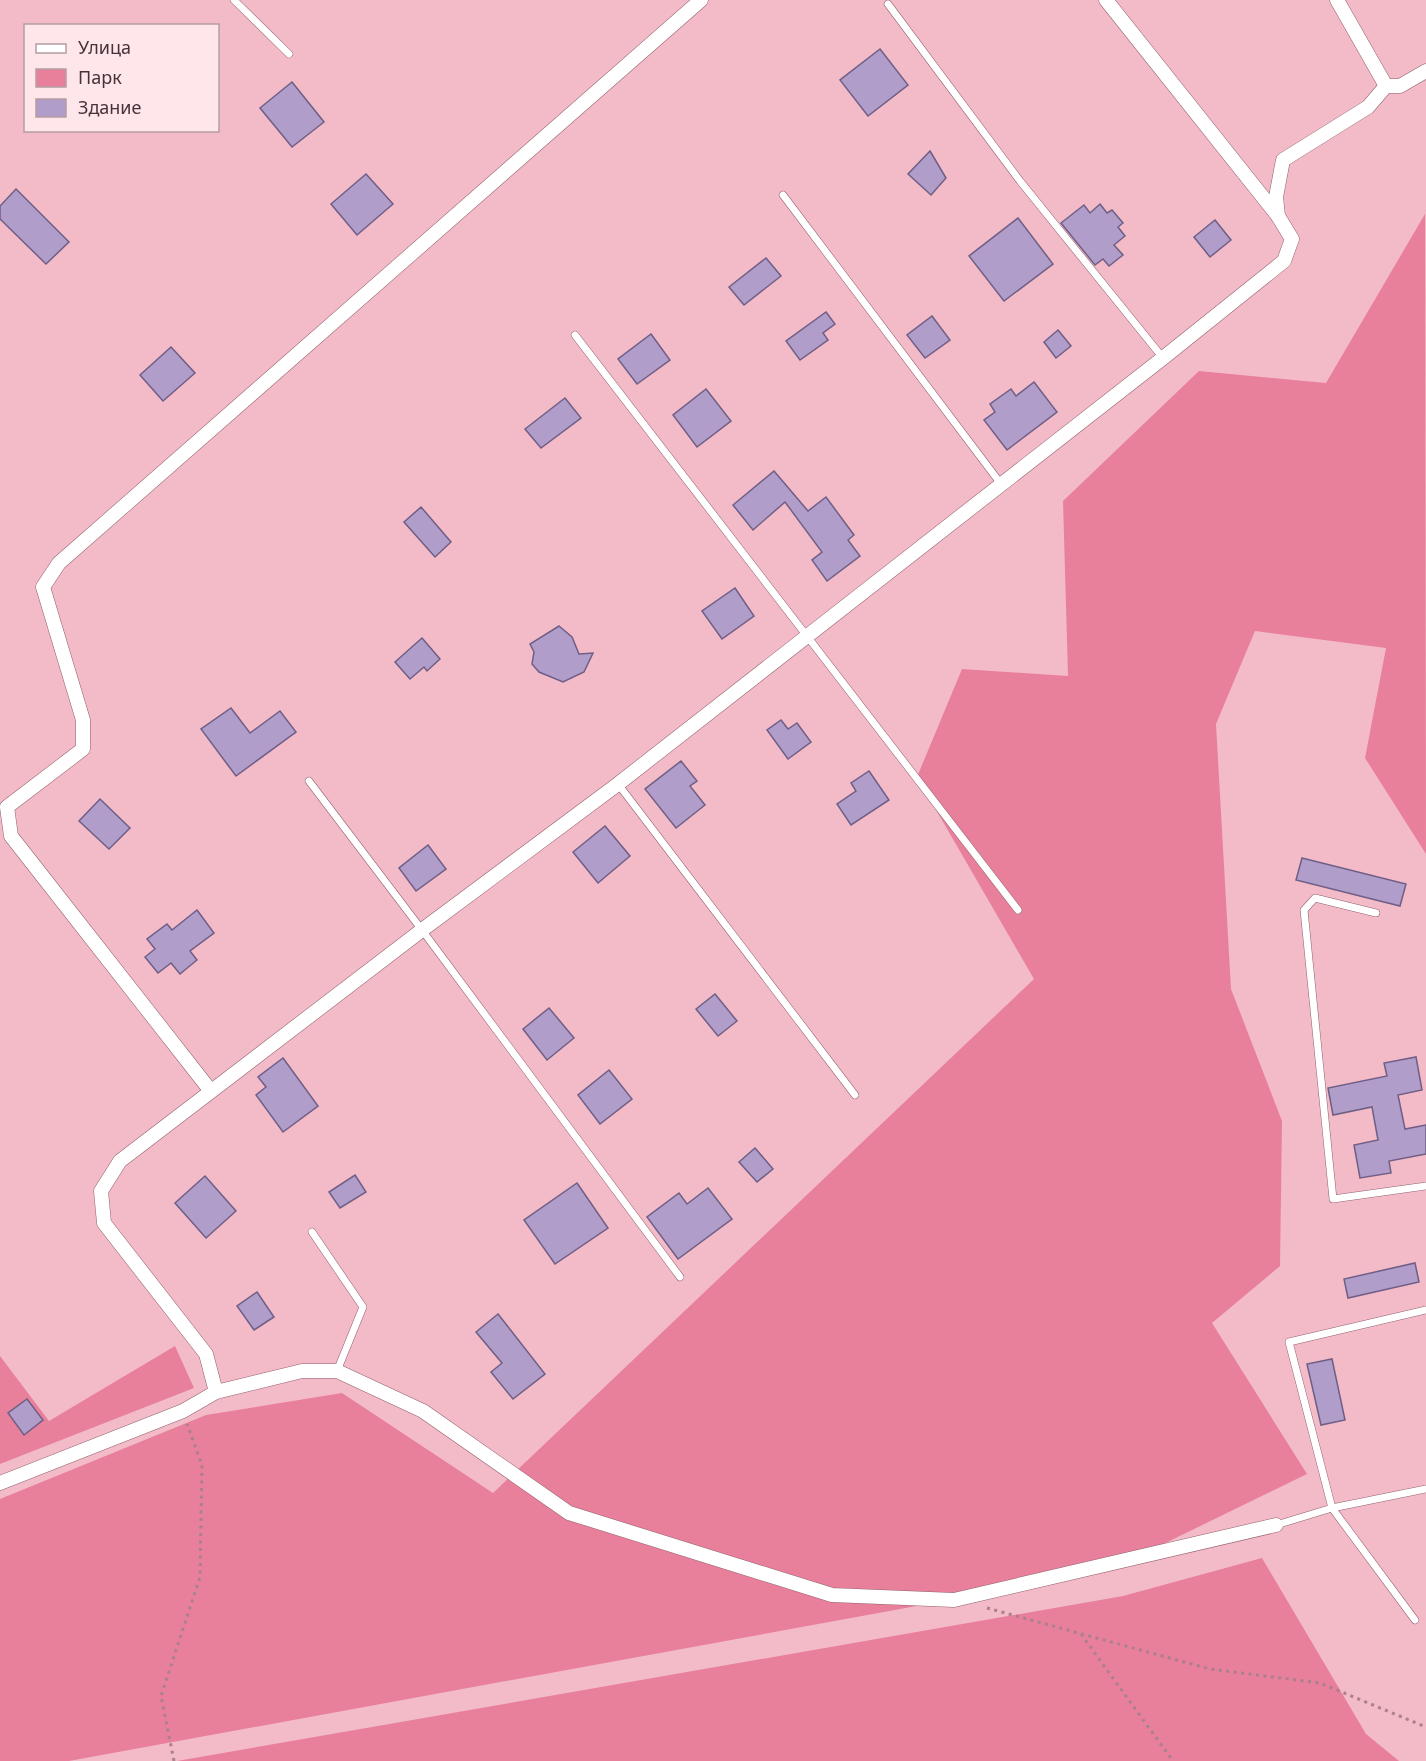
<svg xmlns="http://www.w3.org/2000/svg" width="1426" height="1761" font-family="'Noto Sans',sans-serif">
  <style>
    .green { fill: #e8809b }
    .building { fill: #b09dc9; stroke: #6f5e86; stroke-width: 1.5 }
    .lines { fill: none; stroke-linecap: round; stroke-linejoin: round }
    .lane-casing { stroke: #92616d; stroke-width: 8 }
    .street-casing { stroke: #92616d; stroke-width: 15 }
    .path { stroke: #aa818a; stroke-width: 3; stroke-dasharray: 3 4.5; stroke-linecap: butt }
    .lane { stroke: #fff; stroke-width: 7 }
    .street { stroke: #fff; stroke-width: 14 }
  </style>
  <rect width="100%" height="100%" fill="#f3bbc7"/>
  <g class="green">
    <path d="M1425 214 1426 854 1365 758 1386 648 1255 631 1216 724 1231 989 1282 1121 1280 1266 1212 1323 1307 1474 1108 1571 69 1761H0V1499L206 1415 342 1393 493 1493 1034 979 917 777 962 669 1068 676 1063 501 1199 371 1326 383Z"/>
    <path d="M175 1346 194 1388 0 1464V1356L49 1421Z"/>
    <path d="M1262 1558 1366 1734 1399 1761H177L1123 1596Z"/>
  </g>
  <g class="building">
    <path d="M880 49 908 85 868 116 840 80Z"/>
    <path d="M292 82 324 122 292 147 260 108Z"/>
    <path d="M930 151 946 178 931 195 908 174Z"/>
    <path d="M366 174 393 204 357 235 331 204Z"/>
    <path d="M16 189 69 242 46 264 0 219V206Z"/>
    <path d="M1100 204 1107 213 1112 210 1123 223 1118 227 1125 236 1114 245 1123 255 1109 266 1103 259 1095 265 1061 223 1084 205 1090 213Z"/>
    <path d="M1018 218 1053 264 1004 301 969 256Z"/>
    <path d="M1215 220 1231 240 1210 257 1194 237Z"/>
    <path d="M766 258 781 276 744 305 729 287Z"/>
    <path d="M826 312 835 324 823 333 828 340 800 360 786 341Z"/>
    <path d="M932 316 950 340 925 358 907 335Z"/>
    <path d="M1058 330 1071 346 1056 358 1044 342Z"/>
    <path d="M651 334 670 360 637 384 618 359Z"/>
    <path d="M171 347 195 373 163 401 140 375Z"/>
    <path d="M1034 382 1057 412 1007 450 984 420 995 412 990 404 1011 389 1016 396Z"/>
    <path d="M706 389 731 421 697 447 673 415Z"/>
    <path d="M565 398 581 418 541 448 525 429Z"/>
    <path d="M774 471 808 511 826 497 854 535 848 540 860 556 827 581 812 560 822 552 785 502 753 530 733 505Z"/>
    <path d="M421 507 451 542 435 557 404 522Z"/>
    <path d="M735 588 754 616 722 639 702 611Z"/>
    <path d="M559 626 572 637 579 654 593 653 584 672 563 682 539 672 532 664 534 652 530 644Z"/>
    <path d="M422 638 440 659 427 671 424 667 410 679 395 662Z"/>
    <path d="M231 708 250 733 280 711 296 732 236 776 201 729Z"/>
    <path d="M781 720 788 729 797 723 811 742 788 759 767 730Z"/>
    <path d="M681 761 697 781 690 786 705 805 676 828 645 789Z"/>
    <path d="M869 771 889 800 851 825 837 804 856 791 851 783Z"/>
    <path d="M100 799 130 828 109 849 79 821Z"/>
    <path d="M605 826 630 856 598 883 573 852Z"/>
    <path d="M428 845 446 869 416 891 399 868Z"/>
    <path d="M1302 858 1406 884 1400 906 1296 880Z"/>
    <path d="M197 910 214 933 190 951 197 960 180 974 171 963 158 973 145 957 155 949 147 939 167 924 172 930Z"/>
    <path d="M715 994 737 1021 718 1036 696 1009Z"/>
    <path d="M549 1008 574 1038 547 1060 523 1029Z"/>
    <path d="M1416 1057 1422 1090 1398 1095 1405 1129 1426 1125V1154L1389 1161 1391 1173 1360 1178 1354 1145 1378 1140 1372 1107 1333 1115 1328 1088 1387 1076 1384 1063Z"/>
    <path d="M283 1058 318 1106 283 1132 256 1095 266 1087 258 1077Z"/>
    <path d="M609 1070 632 1099 600 1124 578 1095Z"/>
    <path d="M755 1148 773 1169 757 1182 739 1162Z"/>
    <path d="M355 1175 366 1192 340 1208 329 1192Z"/>
    <path d="M205 1176 236 1211 206 1238 175 1203Z"/>
    <path d="M577 1183 608 1228 555 1264 524 1220Z"/>
    <path d="M708 1188 732 1219 678 1259 647 1217 679 1193 687 1204Z"/>
    <path d="M1415 1263 1419 1282 1348 1298 1344 1279Z"/>
    <path d="M257 1292 274 1317 254 1330 237 1306Z"/>
    <path d="M498 1314 545 1374 513 1399 491 1372 502 1363 476 1332Z"/>
    <path d="M1332 1359 1345 1420 1321 1425 1307 1364Z"/>
    <path d="M27 1399 43 1420 24 1435 8 1413Z"/>
  </g>
  <g class="lines">
    <g class="lane-casing">
      <g id="lane">
        <path d="M234 0 289 54"/>
        <path d="M888 4 1020 181 1163 358"/>
        <path d="M783 195 1001 484"/>
        <path d="M575 335 1018 910"/>
        <path d="M309 781 422 930 680 1277"/>
        <path d="M618 784 855 1095"/>
        <path d="M1376 913 1315 898 1304 910 1333 1199 1426 1186"/>
        <path d="M312 1232 363 1307 337 1371"/>
        <path d="M1276 1525 1332 1508 1289 1342 1426 1310"/>
        <path d="M1415 1620 1332 1508 1426 1489"/>
      </g>
    </g>
    <g class="street-casing">
      <g id="street">
        <path d="M1337 0 1386 86"/>
        <path d="M1278 216 1276 197 1283 160 1368 107 1386 86H1400L1426 71"/>
        <path d="M210 1090 11 836 7 807 83 749V720L43 587 59 563 701 0"/>
        <path d="M216 1392 206 1354 104 1223 101 1191 120 1161 422 930 618 784 1163 358 1284 261 1292 239 1278 216 1106 0"/>
        <path d="M0 1483 183 1411 216 1392 302 1371H337L423 1411 569 1513 832 1595 954 1600 1276 1525"/>
      </g>
    </g>
    <g class="path">
      <path d="M987 1608 1210 1669 1320 1683 1426 1727"/>
      <path d="M1081 1634 1173 1761"/>
      <path d="M174 1761 161 1696 200 1577 202 1465 187 1424"/>
    </g>
    <use href="#lane" class="lane"/>
    <use href="#street" class="street"/>
  </g>
  <rect x="24" y="24" width="195" height="108" fill="#fee6eb" stroke="#b59ea3" stroke-width="1.5"/>
  <rect x="36" y="44" width="30" height="9" fill="#ffffff" stroke="#b59ea3" stroke-width="1.5"/>
  <text x="78" y="54" font-size="18" fill="#483237">Улица</text>
  <rect x="36" y="69" width="30" height="18" fill="#e8809b" stroke="#b59ea3" stroke-width="1.5"/>
  <text x="78" y="84" font-size="18" fill="#483237">Парк</text>
  <rect x="36" y="99" width="30" height="18" fill="#b09dc9" stroke="#b59ea3" stroke-width="1.5"/>
  <text x="78" y="114" font-size="18" fill="#483237">Здание</text>
</svg>
